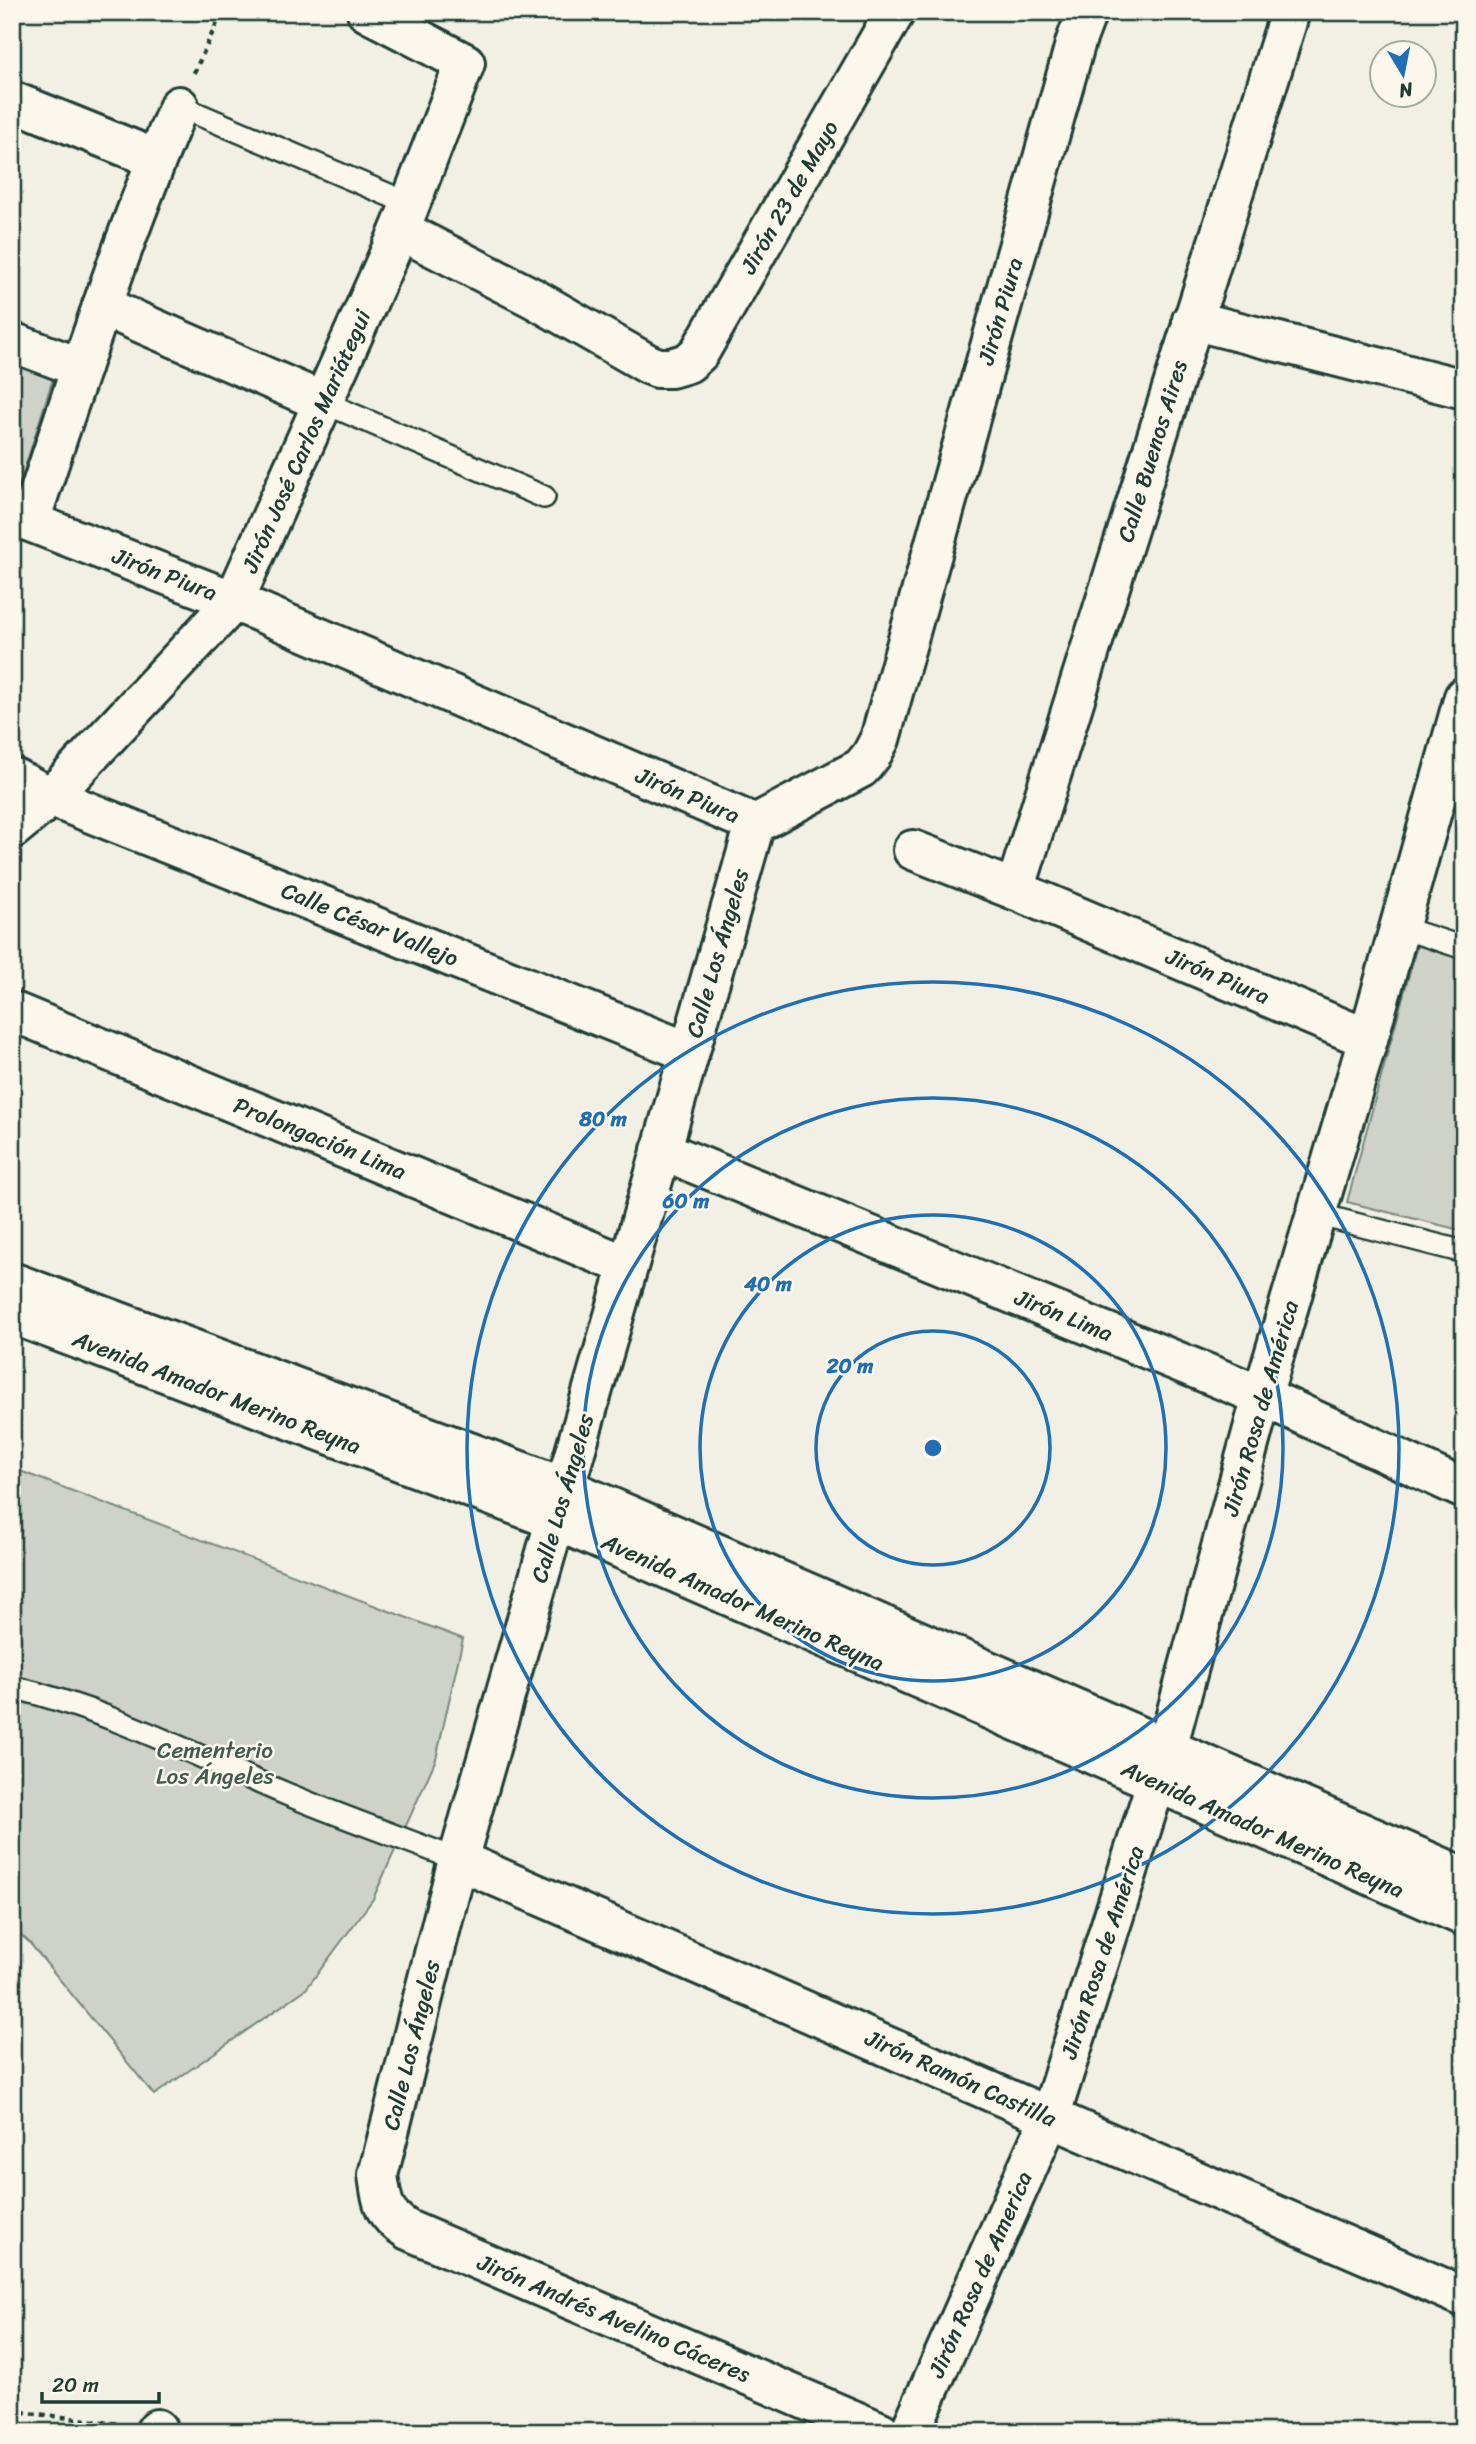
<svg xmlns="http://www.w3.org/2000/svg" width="1476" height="2444" font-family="Sriracha,sans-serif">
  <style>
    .green { fill: #cfd2c8; stroke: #77887e; stroke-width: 2 }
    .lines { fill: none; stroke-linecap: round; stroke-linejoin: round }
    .service-casing { stroke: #1f3d34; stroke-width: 26 }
    .minor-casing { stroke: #1f3d34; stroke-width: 44 }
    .tertiary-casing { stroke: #1f3d34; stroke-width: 44 }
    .path { stroke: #1f3d34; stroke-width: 4.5; stroke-dasharray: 5 5; stroke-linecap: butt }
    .service { stroke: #fbf7ec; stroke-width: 21 }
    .minor { stroke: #fbf7ec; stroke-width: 38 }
    .tertiary { stroke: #fbf7ec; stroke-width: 38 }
    .ring { fill: none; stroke: #1f6fb2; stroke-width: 3.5 }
    .labels { text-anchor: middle; stroke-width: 5; stroke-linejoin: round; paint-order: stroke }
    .street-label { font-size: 23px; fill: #1f3d34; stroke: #fbf7ec }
    .park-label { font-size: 23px; fill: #425b52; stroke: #fbf7ec }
    .centre { fill: #1f6fb2; stroke: #fbf7ec; stroke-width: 3.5 }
    .ring-label { font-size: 21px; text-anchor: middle; font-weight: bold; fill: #1f6fb2; stroke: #fbf7ec; stroke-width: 5; stroke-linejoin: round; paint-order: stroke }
  </style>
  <rect width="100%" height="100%" fill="#f2f0e5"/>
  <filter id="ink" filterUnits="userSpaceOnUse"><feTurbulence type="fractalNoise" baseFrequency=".0143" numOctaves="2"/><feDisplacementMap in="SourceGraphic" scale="14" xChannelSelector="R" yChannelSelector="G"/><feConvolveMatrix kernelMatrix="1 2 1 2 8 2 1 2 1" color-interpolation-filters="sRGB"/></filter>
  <g filter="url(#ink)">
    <g class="green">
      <path d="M12 359 54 375 17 493 12 492Z"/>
      <path d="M1418 942 1464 956V1231L1347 1202Z"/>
      <path d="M12 1468 463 1639 436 1759 373 1899 306 1989 154 2095 29 1942 12 1927Z"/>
    </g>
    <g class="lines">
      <g class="service-casing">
        <g id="service">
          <path d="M179 106 410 204"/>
          <path d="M323 402 544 497"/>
          <path d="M1399 927 1464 948"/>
          <path d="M1316 1214 1464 1252"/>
          <path d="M12 1687C109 1710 198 1757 289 1795 345 1818 402 1838 458 1860"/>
        </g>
      </g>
      <g class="minor-casing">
        <g id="minor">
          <path d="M12 101 156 159"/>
          <path d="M400 230 533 298 648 364 658 368H671L688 363 699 353 895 12"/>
          <path d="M102 306 323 402"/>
          <path d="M1192 320 1464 389"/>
          <path d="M12 342 81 368"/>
          <path d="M12 515 234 601 755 824 861 768 871 756 880 739 1076 41 1087 12"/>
          <path d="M30 521C76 382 121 241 179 106"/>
          <path d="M12 777 51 797 689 1052"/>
          <path d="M755 824 458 1860 378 2175C382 2204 383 2214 408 2230L881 2432"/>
          <path d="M12 829 51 797 234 601 400 230 465 63 367 12"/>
          <path d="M913 850 1015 890 1368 1039"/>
          <path d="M1015 890 1290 12"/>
          <path d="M12 1011 628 1266"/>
          <path d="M661 1150 1262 1396 1464 1489"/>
          <path d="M458 1860 1464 2297"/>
          <path d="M155 2432 157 2429"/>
          <path d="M910 2432 1050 2117 1167 1748 1262 1396 1368 1039 1464 697"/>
        </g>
      </g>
      <g class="tertiary-casing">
        <g id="tertiary">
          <path d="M12 1282 566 1488 1464 1877"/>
          <path d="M12 1314 555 1520 1464 1916"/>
        </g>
      </g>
      <g class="path">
        <path d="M194 73 222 12"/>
        <path d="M12 2411 120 2424"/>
      </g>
      <use href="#service" class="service"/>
      <use href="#minor" class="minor"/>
      <use href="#tertiary" class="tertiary"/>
    </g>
  </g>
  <g class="ring">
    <circle cx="933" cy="1448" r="117"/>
    <circle cx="933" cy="1448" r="233"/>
    <circle cx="933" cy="1448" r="350"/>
    <circle cx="933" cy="1448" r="466"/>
  </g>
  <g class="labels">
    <g class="street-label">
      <text transform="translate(789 197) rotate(-60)" y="8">Jirón 23 de Mayo</text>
      <text transform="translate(1000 311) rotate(-74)" y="8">Jirón Piura</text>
      <text transform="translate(306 441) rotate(-66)" y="8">Jirón José Carlos Mariátegui</text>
      <text transform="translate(1152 451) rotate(-73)" y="8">Calle Buenos Aires</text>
      <text transform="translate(165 574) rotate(21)" y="8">Jirón Piura</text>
      <text transform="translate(688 795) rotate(23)" y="8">Jirón Piura</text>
      <text transform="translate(370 924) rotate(22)" y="8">Calle César Vallejo</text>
      <text transform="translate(717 953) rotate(-74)" y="8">Calle Los Ángeles</text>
      <text transform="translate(1218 976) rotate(23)" y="8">Jirón Piura</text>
      <text transform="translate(320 1138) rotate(22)" y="8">Prolongación Lima</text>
      <text transform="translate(1064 1315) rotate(22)" y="8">Jirón Lima</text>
      <text transform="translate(217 1392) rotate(21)" y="8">Avenida Amador Merino Reyna</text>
      <text transform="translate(1260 1408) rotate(-74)" y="8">Jirón Rosa de América</text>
      <text transform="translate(562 1498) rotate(-74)" y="8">Calle Los Ángeles</text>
      <text transform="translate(743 1602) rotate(24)" y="8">Avenida Amador Merino Reyna</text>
      <text transform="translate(1263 1829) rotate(24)" y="8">Avenida Amador Merino Reyna</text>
      <text transform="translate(1102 1952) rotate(-72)" y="8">Jirón Rosa de América</text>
      <text transform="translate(411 2045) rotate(-76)" y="8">Calle Los Ángeles</text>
      <text transform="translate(961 2078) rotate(24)" y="8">Jirón Ramón Castilla</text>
      <text transform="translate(980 2274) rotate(-66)" y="8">Jirón Rosa de America</text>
      <text transform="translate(614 2318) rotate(23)" y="8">Jirón Andrés Avelino Cáceres</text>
    </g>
    <g class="park-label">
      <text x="215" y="1758">Cementerio<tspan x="215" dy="26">Los Ángeles</tspan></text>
    </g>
  </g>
  <circle cx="933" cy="1448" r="10" class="centre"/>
  <g class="ring-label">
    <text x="603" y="1126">80 m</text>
    <text x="686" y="1208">60 m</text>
    <text x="768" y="1291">40 m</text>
    <text x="850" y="1373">20 m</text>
  </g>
  <rect width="1476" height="2444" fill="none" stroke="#fbf7ec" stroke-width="42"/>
  <rect x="21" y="21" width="1434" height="2402" fill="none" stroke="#1f3d34" stroke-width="2.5" filter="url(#ink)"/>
  <g transform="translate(1403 74) rotate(170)"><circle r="33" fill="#fbf7ec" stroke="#a3ada2" stroke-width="2"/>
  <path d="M0-5L12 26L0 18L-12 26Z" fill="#1f6fb2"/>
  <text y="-10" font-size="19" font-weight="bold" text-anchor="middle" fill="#1f3d34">N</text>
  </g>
  <path d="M42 2392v10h117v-10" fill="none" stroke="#1f3d34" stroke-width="3.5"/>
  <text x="52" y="2392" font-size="21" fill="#1f3d34" stroke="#fbf7ec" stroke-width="5" paint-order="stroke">20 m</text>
</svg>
